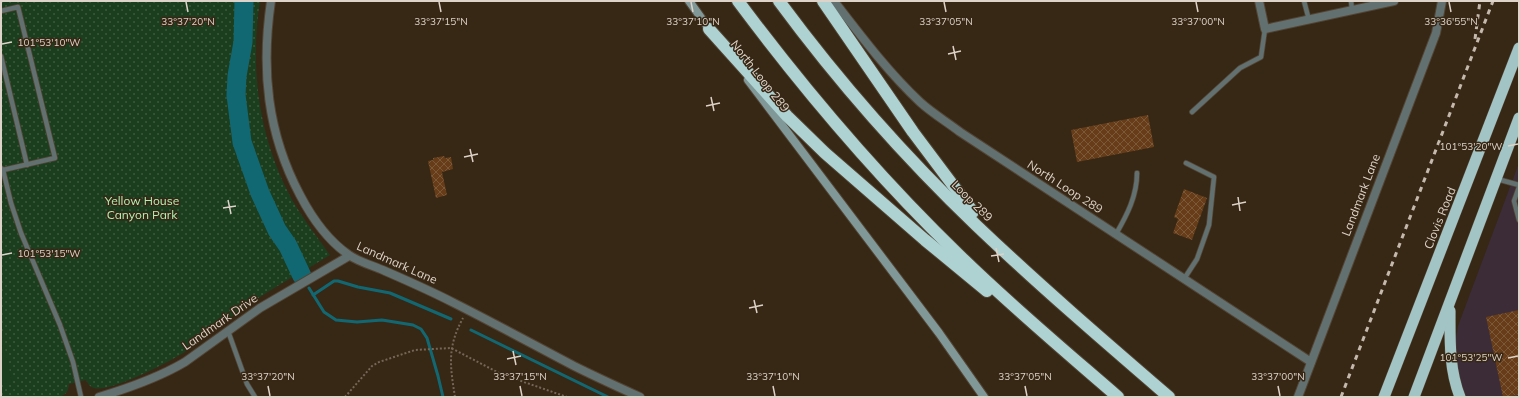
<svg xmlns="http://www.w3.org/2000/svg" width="1520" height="398" font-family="Mulish,sans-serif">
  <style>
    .commercial { fill: #3c2c37 }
    .park { fill: url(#park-dots) }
    .pitch { fill: #1b3e1f }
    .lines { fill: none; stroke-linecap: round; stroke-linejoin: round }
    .stream { stroke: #126872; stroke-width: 3 }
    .river { stroke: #126872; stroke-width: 19 }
    .building { fill: url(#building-cross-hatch) }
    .service-casing { stroke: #524332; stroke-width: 6 }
    .minor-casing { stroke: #524332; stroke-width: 10 }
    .tertiary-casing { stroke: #524332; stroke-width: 10 }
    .secondary-casing { stroke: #524332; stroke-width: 10 }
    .trunk-casing { stroke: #524332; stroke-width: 12 }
    .motorway-casing { stroke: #524332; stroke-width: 14 }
    .path { stroke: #756757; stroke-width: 2; stroke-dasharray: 2 2; stroke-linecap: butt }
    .service { stroke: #627070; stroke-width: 4.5 }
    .minor { stroke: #627070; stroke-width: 8 }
    .tertiary { stroke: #627070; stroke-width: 8 }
    .secondary { stroke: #819898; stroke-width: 8 }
    .trunk { stroke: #a3c4c4; stroke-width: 11 }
    .motorway { stroke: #aed2d2; stroke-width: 12 }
    .rail { stroke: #c5b9ad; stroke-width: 3; stroke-dasharray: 5 5; stroke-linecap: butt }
    .ticks { fill: none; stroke: #ded3c8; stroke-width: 1.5 }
    .labels { text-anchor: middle; stroke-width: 3; stroke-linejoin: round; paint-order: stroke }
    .street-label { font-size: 12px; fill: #ded3c8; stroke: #372715 }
    .park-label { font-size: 12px; fill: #b0f2b5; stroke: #372715 }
    .ticks-label { font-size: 10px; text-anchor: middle; fill: #ded3c8; stroke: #372715; stroke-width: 3; stroke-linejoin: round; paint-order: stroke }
  </style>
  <defs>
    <pattern id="park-dots" width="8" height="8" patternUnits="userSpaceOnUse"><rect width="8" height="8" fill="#1b3e1f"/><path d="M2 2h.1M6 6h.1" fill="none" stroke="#3c593e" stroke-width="1.8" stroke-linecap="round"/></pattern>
    <pattern id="building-cross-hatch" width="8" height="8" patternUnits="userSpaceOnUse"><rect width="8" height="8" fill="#663d18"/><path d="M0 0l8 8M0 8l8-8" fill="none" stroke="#7b5838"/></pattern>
  </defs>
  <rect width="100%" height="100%" fill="#372715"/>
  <path class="commercial" d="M1519 163V397H1465L1459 380 1455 345 1458 326Z"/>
  <path class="park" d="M1 1H260C250 66 258 133 288 192 299 214 316 235 330 255 303 272 273 287 247 306 227 319 209 336 188 350 173 360 111 393 94 388 90 387 88 384 86 380L69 384C68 391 67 395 59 397H1Z"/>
  <path class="pitch" d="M1 329 12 383 1 385Z"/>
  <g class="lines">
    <g class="stream">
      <path d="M309 288 324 312 336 320 357 322 382 320 413 325 421 329 427 338 438 376 443 397"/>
      <path d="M313 295 334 281H338L358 287 390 293 451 319"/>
      <path d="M471 330 608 397"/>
    </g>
    <path class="river" d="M244 1 243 42 237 76 236 95 242 142 260 193 277 230 288 246 302 276"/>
  </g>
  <g class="building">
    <path d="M1148 115 1154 147 1077 162 1071 130Z"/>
    <path d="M444 156 445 158 451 157 453 169 442 172 447 195 436 198 428 161 433 160V158Z"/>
    <path d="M1184 189 1207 198 1192 240 1173 233 1178 219 1174 217Z"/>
    <path d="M1519 310V395L1503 397 1486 317Z"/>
  </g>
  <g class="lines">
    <g class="service-casing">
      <g id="service">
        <path d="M1304 1 1309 20"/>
        <path d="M1351 1 1352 10"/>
        <path d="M1 11 18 7 55 158 3 170"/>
        <path d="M1 56 27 165"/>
        <path d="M1192 112 1240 68 1261 57 1265 29"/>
        <path d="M1 168 3 170 11 203 21 233 60 325 73 362 81 397"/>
        <path d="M1497 179 1519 185"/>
        <path d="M1519 187 1514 201 1519 220"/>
        <path d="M1116 234C1127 215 1137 196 1137 173"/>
        <path d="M1184 279 1197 259 1209 225 1214 177 1186 163"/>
        <path d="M228 331 247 384 255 397"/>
      </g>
    </g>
    <g class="minor-casing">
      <g id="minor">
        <path d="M271 1C261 69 267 133 300 195 312 218 327 240 349 255 359 262 374 266 385 271 408 281 431 291 454 303 494 323 534 345 574 366 596 377 618 387 640 397"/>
        <path d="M1259 1 1265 29 1394 1"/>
        <path d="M99 397C129 388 158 378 185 362L260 308 349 256"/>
      </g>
    </g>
    <g class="tertiary-casing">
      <g id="tertiary">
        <path d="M834 1C861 36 888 72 920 102 932 113 947 122 960 132L1311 362"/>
        <path d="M1298 397 1436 33 1442 1"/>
      </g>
    </g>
    <g class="secondary-casing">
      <g id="secondary">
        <path d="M689 1 712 33"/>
        <path d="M748 80 939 333 984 397"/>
      </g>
    </g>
    <g class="trunk-casing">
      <g id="trunk">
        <path d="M1450 311C1450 340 1449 369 1460 397"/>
        <path d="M1384 397 1519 48"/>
        <path d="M1414 397 1519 118"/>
      </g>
    </g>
    <g class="motorway-casing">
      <g id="motorway">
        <path d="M738 1C806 92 878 177 960 256 1010 305 1065 351 1118 397"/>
        <path d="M779 1C838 81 905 157 977 226 1039 285 1104 341 1169 397"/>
        <path d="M823 1 913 132 973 212"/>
        <path d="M709 29 787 116 825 153 925 240 987 291"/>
      </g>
    </g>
    <g class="path">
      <path d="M345 397 372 366 379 362 415 350 451 348 501 374 567 397"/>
      <path d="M455 397C450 366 447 347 463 318"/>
    </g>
    <use href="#service" class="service"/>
    <use href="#minor" class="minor"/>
    <use href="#tertiary" class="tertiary"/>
    <use href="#secondary" class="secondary"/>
    <use href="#trunk" class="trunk"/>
    <use href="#motorway" class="motorway"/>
    <g class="rail">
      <path d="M1475 39 1480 1"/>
      <path d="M1341 397 1493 1"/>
    </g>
  </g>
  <path class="ticks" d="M186 2 188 12M439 2 441 12M691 2 693 12M944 2 946 12M1196 2 1198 12M1449 2 1451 12M2 44 12 42M953 46 956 60M948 54 961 51M711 97 714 111M706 106 720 103M1508 146 1518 144M470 149 473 162M464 157 478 154M1238 197 1240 211M228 200 231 214M1232 205 1246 202M223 208 236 206M996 248 999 262M2 255 12 253M991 256 1004 254M754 300 757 313M749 308 763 305M513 351 516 365M1508 358 1518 356M507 359 521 356M268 386 270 396M520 386 522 396M773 386 775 396M1025 386 1027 396M1278 386 1280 396"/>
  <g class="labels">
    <g class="street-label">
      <text transform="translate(760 76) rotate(52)" y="4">North Loop 289</text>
      <text transform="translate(1065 187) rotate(33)" y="4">North Loop 289</text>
      <text transform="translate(1361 195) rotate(-69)" y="4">Landmark Lane</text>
      <text transform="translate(972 201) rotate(45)" y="4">Loop 289</text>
      <text transform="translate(1440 218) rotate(-68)" y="4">Clovis Road</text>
      <text transform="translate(397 263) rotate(24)" y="4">Landmark Lane</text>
      <text transform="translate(220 322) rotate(-35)" y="4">Landmark Drive</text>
    </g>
    <g class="park-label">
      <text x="142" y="205">Yellow House<tspan x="142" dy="14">Canyon Park</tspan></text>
    </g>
  </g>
  <g class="ticks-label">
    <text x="188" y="25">33°37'20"N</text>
    <text x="441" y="25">33°37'15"N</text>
    <text x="693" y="25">33°37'10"N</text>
    <text x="946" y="25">33°37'05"N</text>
    <text x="1198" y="25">33°37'00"N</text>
    <text x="1451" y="25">33°36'55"N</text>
    <text x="49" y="46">101°53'10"W</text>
    <text x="1471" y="150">101°53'20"W</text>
    <text x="49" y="257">101°53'15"W</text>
    <text x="1471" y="361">101°53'25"W</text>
    <text x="268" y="380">33°37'20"N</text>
    <text x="520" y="380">33°37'15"N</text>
    <text x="773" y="380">33°37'10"N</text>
    <text x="1025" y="380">33°37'05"N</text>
    <text x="1278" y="380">33°37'00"N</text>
  </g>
  <rect width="1520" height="398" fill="none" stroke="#ded3c8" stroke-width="4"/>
</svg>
